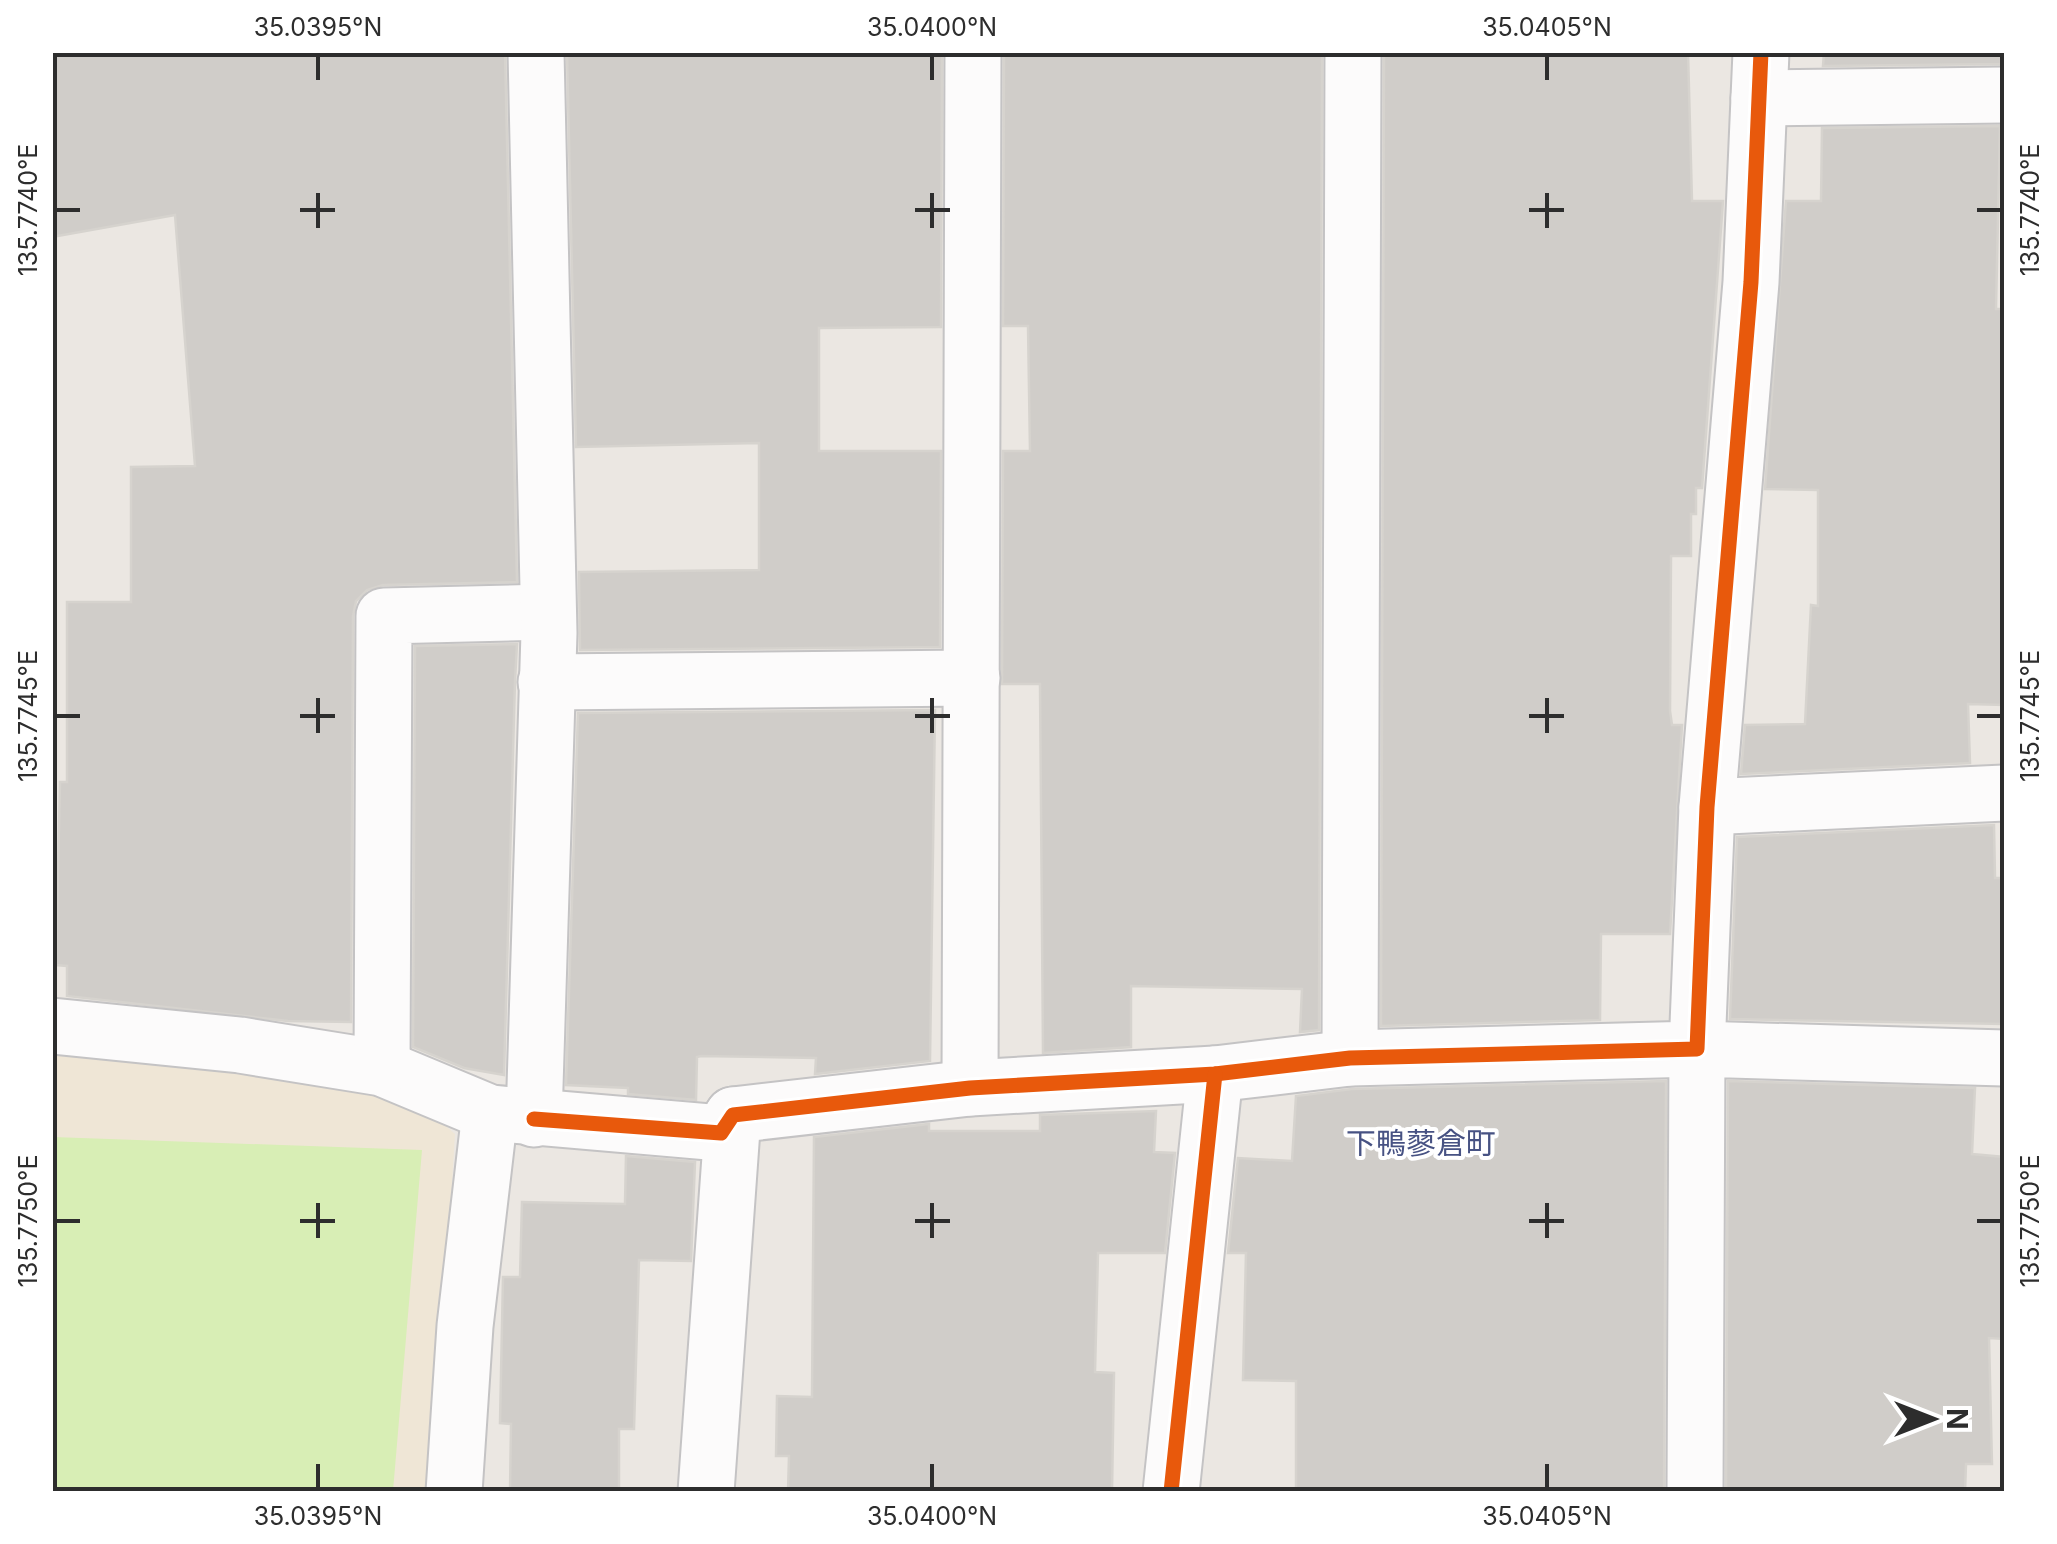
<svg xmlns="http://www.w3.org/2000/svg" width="2057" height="1544" font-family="Inter,'Noto Sans JP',sans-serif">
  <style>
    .education { fill: #efe6d6 }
    .pitch { fill: #d8eeb5 }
    .building { fill: #d0cdc9; stroke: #d6d3ce; stroke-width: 2.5 }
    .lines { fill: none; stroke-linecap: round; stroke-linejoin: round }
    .minor-casing { stroke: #c4c3c4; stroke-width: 59 }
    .minor { stroke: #fcfbfb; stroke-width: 55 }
    .cycleway-casing { stroke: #fff; stroke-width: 21 }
    .cycleway { stroke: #e8590c; stroke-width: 15 }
    .ticks { fill: none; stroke: #2d2d2d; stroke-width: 4 }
    .labels { text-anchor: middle; stroke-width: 8; stroke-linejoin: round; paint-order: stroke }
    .neighbourhood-label { font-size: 30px; fill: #475283; stroke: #fff }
    .neatline { fill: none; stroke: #2d2d2d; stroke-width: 4 }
    .ticks-label { font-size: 25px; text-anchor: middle; fill: #2d2d2d }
  </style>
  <rect width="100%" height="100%" fill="#ebe7e2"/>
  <path class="education" d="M52 1040 323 1076 426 1109 455 1134 433 1491H53Z"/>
  <path class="pitch" d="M53 1137 422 1150 393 1491H53Z"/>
  <g class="building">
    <path d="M52 52H505L517 582 383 585 367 590 356 601 353 616 351 1022 288 1021 67 996V966L56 965 60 782H67V602H131V467L195 466 175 215 52 237Z"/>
    <path d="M567 52H942L941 327 819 328V451H941L940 647 580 650 579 572 759 570V443L576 447Z"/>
    <path d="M1004 52H1322L1319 1030 1300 1032 1302 989 1131 986V1047L1043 1053 1040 684H1002L1003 451H1030L1028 326H1003Z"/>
    <path d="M1384 52H1688L1692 201H1723L1702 488H1696V514H1691V556H1671L1670 711 1672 725H1682L1670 934H1601L1600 1020 1381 1026Z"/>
    <path d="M1824 52H2001V64L1823 66Z"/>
    <path d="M2000 126 1996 309H2004V705L1968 704 1970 763 1741 774 1745 725 1805 724 1811 605 1818 606V490L1765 489 1786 201H1821L1822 128Z"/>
    <path d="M517 644 515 681 504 1075 464 1068 413 1047 415 646Z"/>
    <path d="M935 710 930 1061 815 1074 816 1058 701 1056 697 1057 696 1100 628 1094V1088L566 1085 578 713Z"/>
    <path d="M1994 825 1995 878H2004V1024L1730 1019 1737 837Z"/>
    <path d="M1666 1081 1664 1492H1296V1381L1243 1380 1246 1253H1228L1238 1158 1292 1161 1296 1096 1352 1089Z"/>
    <path d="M1728 1081 1975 1088 1972 1154 2004 1157V1339L1989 1338 1992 1464H1966L1965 1492H1726Z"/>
    <path d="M1156 1111 1154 1152 1175 1153 1165 1253H1098L1095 1372 1114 1373 1112 1492H788L789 1456H776L777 1396 812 1397 814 1137 929 1124V1131H1040V1115Z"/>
    <path d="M626 1156 695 1162 691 1261 639 1260 634 1429H619V1492H510L511 1424 500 1423 503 1277H520L522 1202 625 1204Z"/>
  </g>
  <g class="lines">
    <g class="minor-casing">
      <g id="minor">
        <path d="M1759 98 2004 95"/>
        <path d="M546 682 972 678"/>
        <path d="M1707 807 2004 793"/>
        <path d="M52 1026 240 1045 382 1068 490 1113 721 1133 733 1115 970 1088 1215 1074 1350 1058 1697 1049 1707 807 1751 282 1761 52"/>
        <path d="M1350 1058 1353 52"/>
        <path d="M382 1068 384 616 548 612"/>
        <path d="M970 1088 973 52"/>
        <path d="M534 1119 549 633 536 52"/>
        <path d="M454 1492 465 1326 490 1113"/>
        <path d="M706 1492 733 1115"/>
        <path d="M1171 1492 1215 1074"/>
        <path d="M1695 1492 1697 1049 2004 1058"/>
      </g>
    </g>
    <use href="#minor" class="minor"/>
    <g class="cycleway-casing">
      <g id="cycleway">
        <path d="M534 1119 721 1133 733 1115 970 1088 1215 1074 1350 1058 1697 1049 1707 807 1751 282 1761 52"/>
        <path d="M1171 1492 1215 1074"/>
      </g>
    </g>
    <use href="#cycleway" class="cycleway"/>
  </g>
  <path class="ticks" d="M318 55V80M932 55V80M1547 55V80M318 193V228M932 193V228M1547 193V228M55 210H80M300 210H335M915 210H950M1529 210H1564M1977 210H2002M318 698V733M932 698V733M1547 698V733M55 716H80M300 716H335M915 716H950M1529 716H1564M1977 716H2002M318 1203V1238M932 1203V1238M1547 1203V1238M55 1221H80M300 1221H335M915 1221H950M1529 1221H1564M1977 1221H2002M318 1464V1489M932 1464V1489M1547 1464V1489"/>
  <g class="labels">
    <g class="neighbourhood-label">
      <text x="1421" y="1154">下鴨蓼倉町</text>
    </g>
  </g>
  <rect width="2057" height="1544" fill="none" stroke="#ffffff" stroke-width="110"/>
  <g transform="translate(1932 1419) rotate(90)" stroke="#ffffff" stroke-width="8" paint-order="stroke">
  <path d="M0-8L18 38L0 25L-18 38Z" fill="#2d2d2d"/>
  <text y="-15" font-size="28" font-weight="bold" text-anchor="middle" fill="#2d2d2d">N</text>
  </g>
  <rect x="55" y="55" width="1947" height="1434" class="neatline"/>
  <g class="ticks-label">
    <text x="318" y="36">35.0395°N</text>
    <text x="932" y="36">35.0400°N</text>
    <text x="1547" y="36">35.0405°N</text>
    <text transform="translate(2030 210) rotate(-90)" y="9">135.7740°E</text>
    <text transform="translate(28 210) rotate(-90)" y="9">135.7740°E</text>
    <text transform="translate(2030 716) rotate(-90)" y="9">135.7745°E</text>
    <text transform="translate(28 716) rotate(-90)" y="9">135.7745°E</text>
    <text transform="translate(2030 1221) rotate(-90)" y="9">135.7750°E</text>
    <text transform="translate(28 1221) rotate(-90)" y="9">135.7750°E</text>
    <text x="318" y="1525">35.0395°N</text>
    <text x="932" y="1525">35.0400°N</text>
    <text x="1547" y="1525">35.0405°N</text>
  </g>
</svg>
